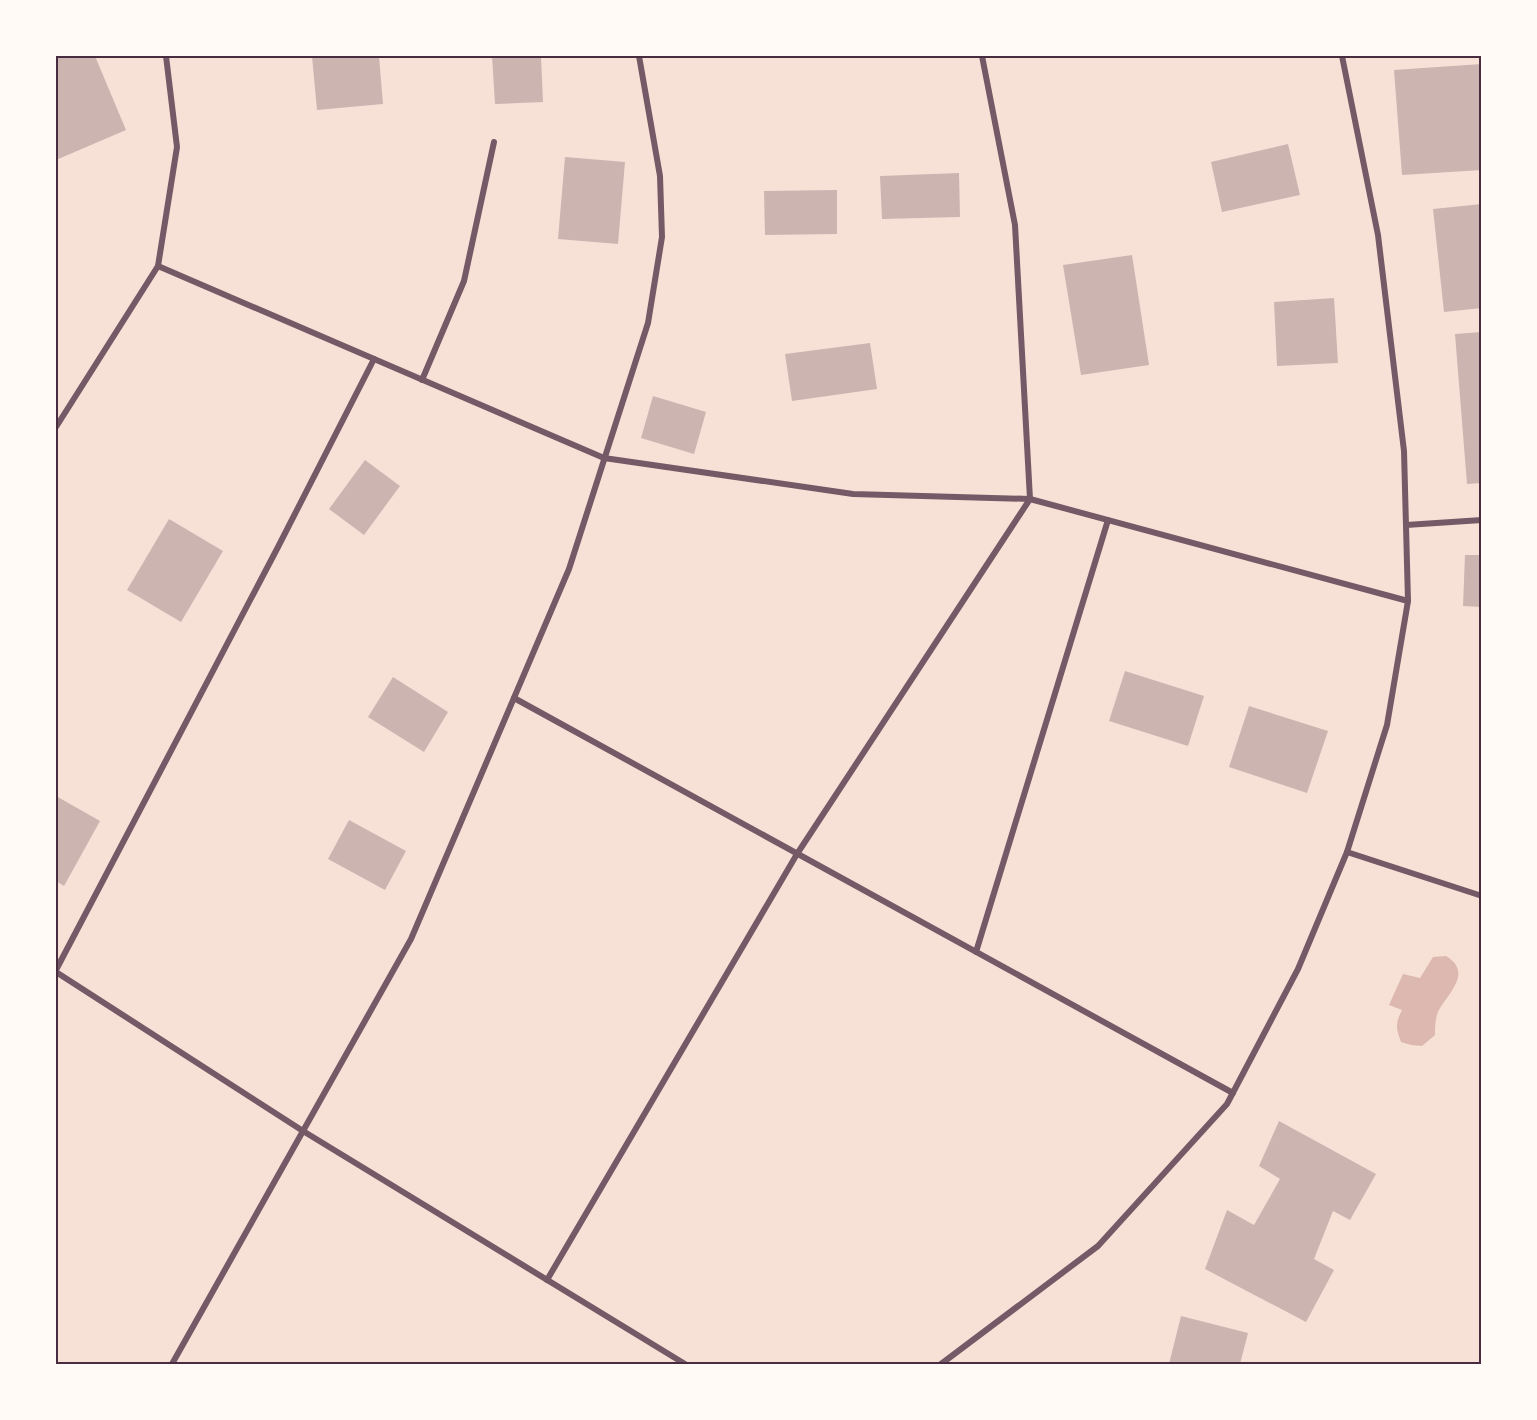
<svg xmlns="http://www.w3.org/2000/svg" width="1537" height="1420" font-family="Poppins,sans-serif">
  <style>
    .water { fill: #dcb8b0 }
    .building { fill: #ccb4b1 }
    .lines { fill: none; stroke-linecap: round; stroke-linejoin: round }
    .minor { stroke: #755966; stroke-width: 6 }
    .neatline { fill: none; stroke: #4a2c40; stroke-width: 2 }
  </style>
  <rect width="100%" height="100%" fill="#f7e1d7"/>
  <path class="water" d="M1446 956C1474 973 1447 994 1438 1012 1435 1019 1435 1028 1435 1035L1422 1046 1411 1045 1401 1042C1396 1028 1395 1024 1402 1010L1389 1005 1403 974 1420 978 1433 957Z"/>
  <g class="building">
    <path d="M56 56H95L126 130 56 160Z"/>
    <path d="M312 56H379L383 104 317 110Z"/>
    <path d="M492 56H541L543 102 495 104Z"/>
    <path d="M1482 64V170L1402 175 1394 70Z"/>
    <path d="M1288 144 1300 195 1222 212 1211 162Z"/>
    <path d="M565 157 625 162 618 244 558 239Z"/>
    <path d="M959 173 960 217 882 219 880 176Z"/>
    <path d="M837 190V234L765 235 764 191Z"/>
    <path d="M1482 204V308L1444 312 1433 209Z"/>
    <path d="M1132 255 1149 365 1081 375 1063 265Z"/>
    <path d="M1334 298 1338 363 1277 366 1274 302Z"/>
    <path d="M1482 332V483L1467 484 1455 334Z"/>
    <path d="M870 343 877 389 792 401 785 354Z"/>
    <path d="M653 396 706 412 694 454 641 438Z"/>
    <path d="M365 460 400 486 364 535 329 509Z"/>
    <path d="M169 519 223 551 181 622 127 590Z"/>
    <path d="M1465 555H1482V607L1463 606Z"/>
    <path d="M1125 671 1204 696 1188 746 1109 721Z"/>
    <path d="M393 677 448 712 424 752 368 717Z"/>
    <path d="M1249 706 1328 731 1307 793 1229 767Z"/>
    <path d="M56 796 100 821 64 886 56 881Z"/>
    <path d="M349 820 406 851 385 890 328 859Z"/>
    <path d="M1279 1121 1376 1174 1350 1220 1333 1211 1314 1259 1334 1270 1306 1322 1205 1269 1227 1210 1254 1225 1280 1179 1259 1166Z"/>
    <path d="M1181 1316 1248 1333 1240 1364H1169Z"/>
  </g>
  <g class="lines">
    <g class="minor">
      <path d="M158 266 604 458 853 494 1030 499 1408 601"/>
      <path d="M422 380 464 281 494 142"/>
      <path d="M56 427 158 266 177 147 166 56"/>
      <path d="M1406 525 1482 520"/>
      <path d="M514 698 1233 1093"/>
      <path d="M1347 852 1482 896"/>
      <path d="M976 952 1108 520"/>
      <path d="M56 970 278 547 374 359"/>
      <path d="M56 972 303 1131 685 1364"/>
      <path d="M547 1280 797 854 1030 499 1015 225 982 56"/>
      <path d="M172 1364 411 939 569 569 648 323 662 237 660 176 639 56"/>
      <path d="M941 1364 1098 1246 1227 1104 1298 969 1347 852 1387 725 1408 601 1404 451 1378 235 1342 56"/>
    </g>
  </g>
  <rect width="1537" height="1420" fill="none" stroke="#fffaf5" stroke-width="114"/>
  <rect x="57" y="57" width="1423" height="1306" class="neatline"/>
</svg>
